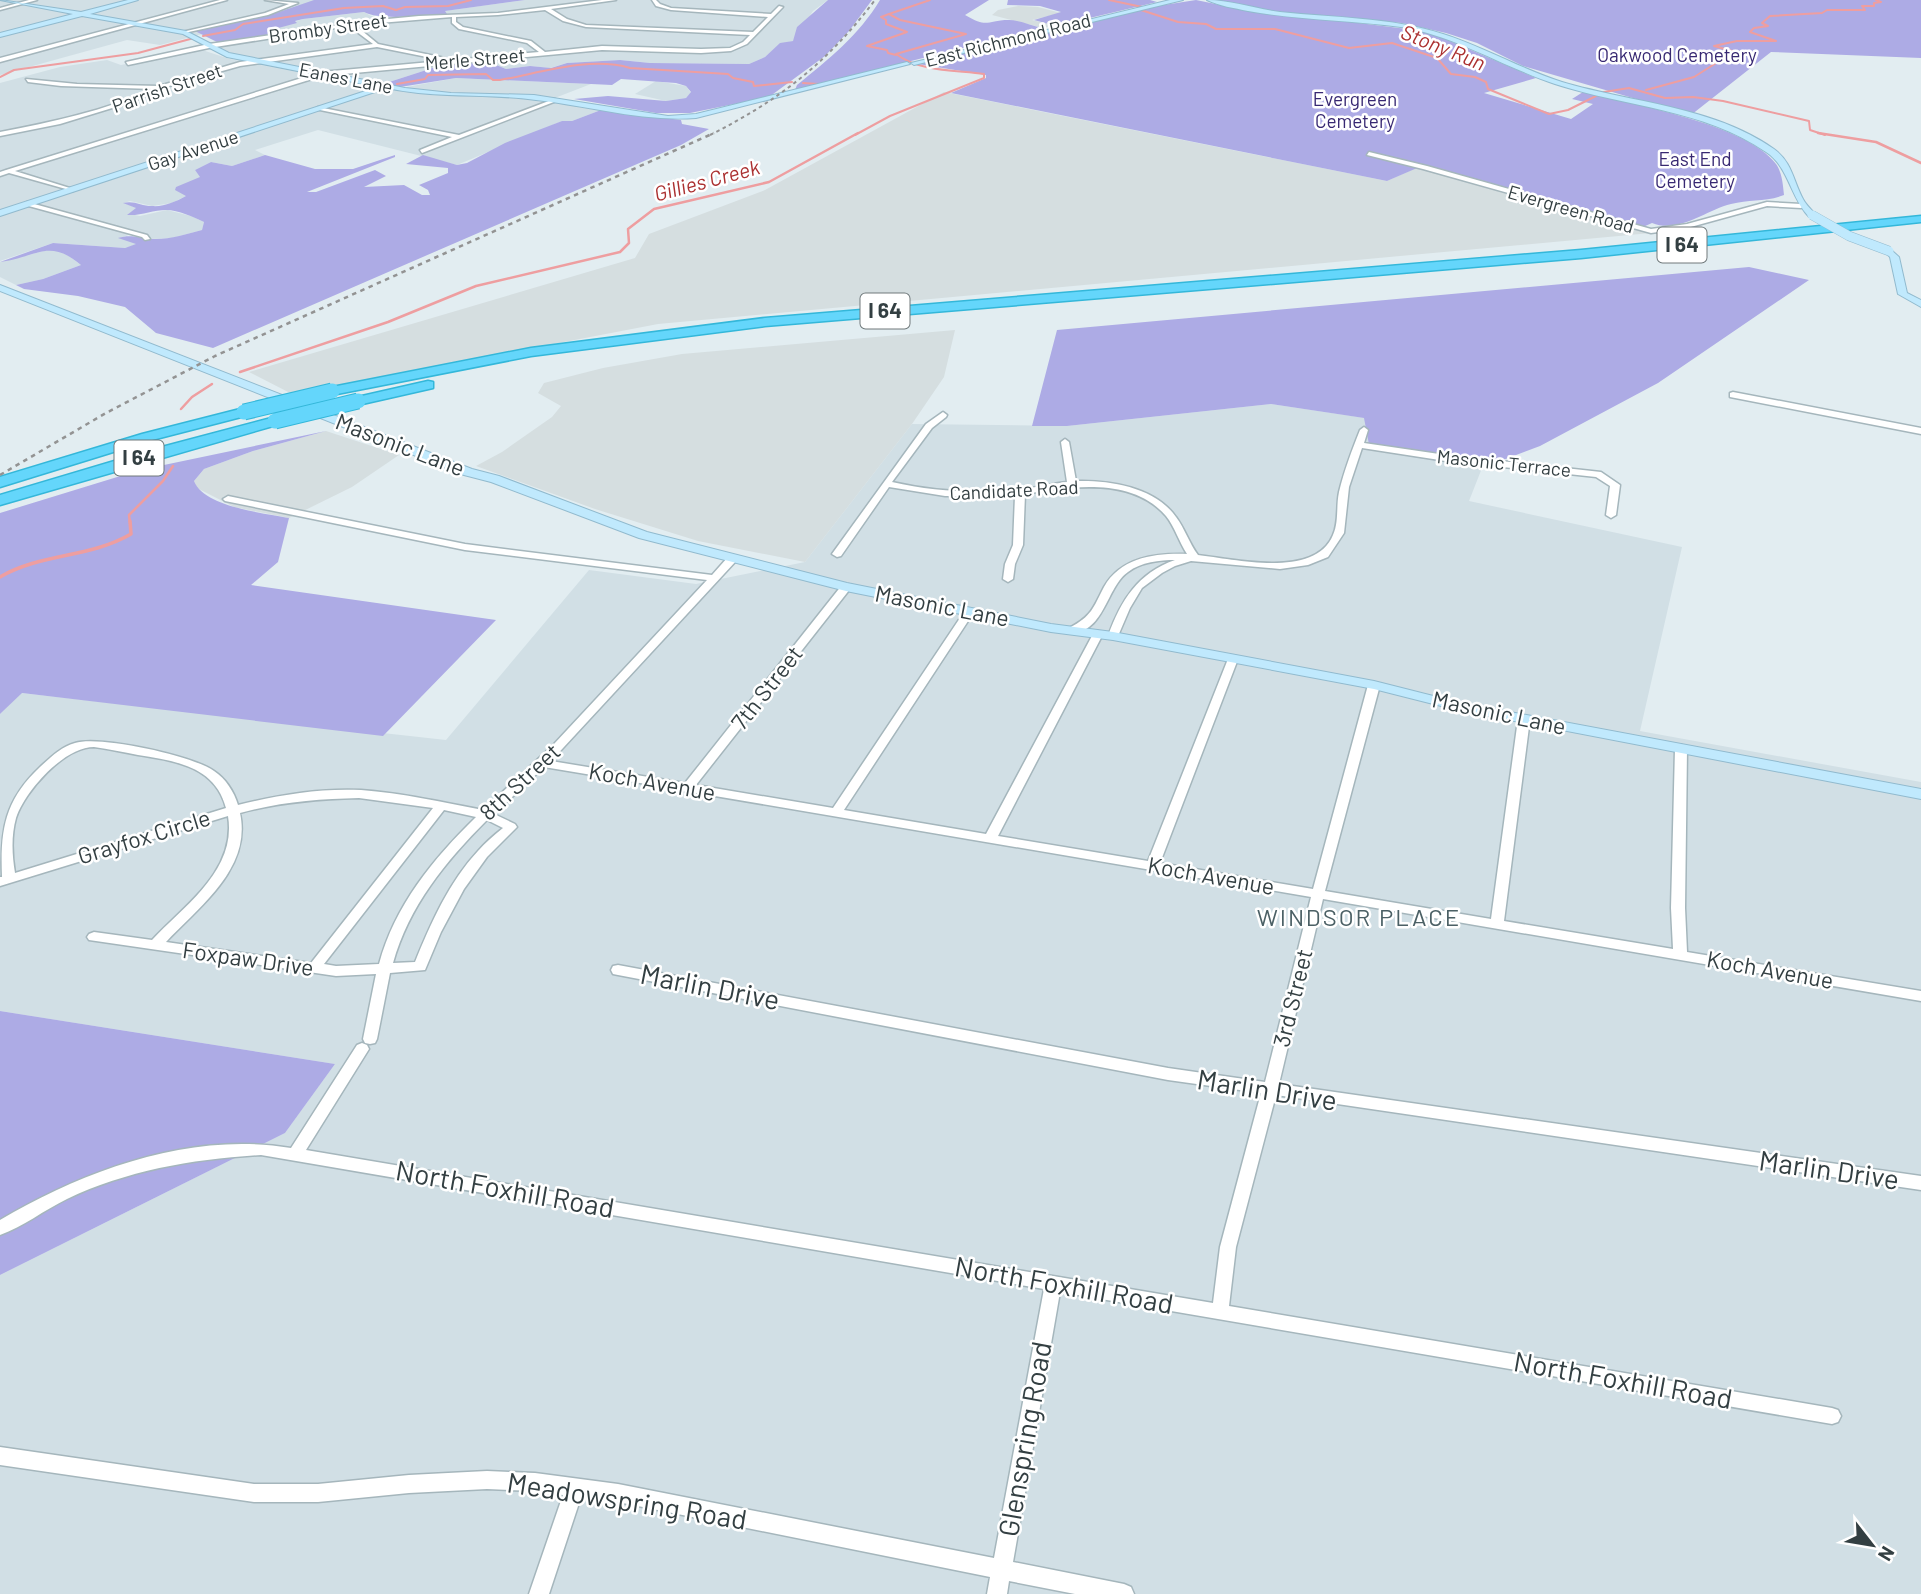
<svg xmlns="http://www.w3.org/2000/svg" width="1921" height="1594" font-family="Barlow,sans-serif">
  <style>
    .residential { fill: #d1dfe5 }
    .industrial { fill: #d5dee0 }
    .green { fill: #adabe5 }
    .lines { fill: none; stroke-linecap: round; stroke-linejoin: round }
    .stream-far2 { stroke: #ee9ea0; stroke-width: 2 }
    .stream-far1 { stroke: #ee9ea0; stroke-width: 2.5 }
    .stream { stroke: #ee9ea0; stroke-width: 3.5 }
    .street-casing { stroke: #a5b6bc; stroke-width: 3 }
    .secondary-casing { stroke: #91bace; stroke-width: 2 }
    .highway-casing { stroke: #34b7d9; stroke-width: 3 }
    .street { fill: #fff; fill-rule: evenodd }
    .secondary { fill: #c0e9fd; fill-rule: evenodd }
    .highway { fill: #64d6fb; fill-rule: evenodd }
    .rail-far1 { stroke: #939393; stroke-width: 2; stroke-dasharray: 3.5 3.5; stroke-linecap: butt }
    .rail { stroke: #939393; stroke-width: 2.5; stroke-dasharray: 4.5 4.5; stroke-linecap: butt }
    .secondary-bridge-casing { stroke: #91bace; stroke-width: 10; stroke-linecap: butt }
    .highway-bridge-casing { stroke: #34b7d9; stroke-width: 17; stroke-linecap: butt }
    .secondary-bridge { stroke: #c0e9fd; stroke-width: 9 }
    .highway-bridge { stroke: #64d6fb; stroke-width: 15 }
    .labels { text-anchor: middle; stroke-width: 5; stroke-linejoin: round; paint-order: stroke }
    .far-street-label { font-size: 19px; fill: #333f42; stroke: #fff }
    .far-park-label { font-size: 19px; fill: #372872; stroke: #fff }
    .far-water-label { font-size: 21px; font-style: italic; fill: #ab3030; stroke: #fff }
    .shield { fill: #fff; stroke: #70797b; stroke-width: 2 }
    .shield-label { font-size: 21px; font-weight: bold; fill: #333f42 }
    .street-label { font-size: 23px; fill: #333f42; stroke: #fff }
    .neighbourhood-label { font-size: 24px; letter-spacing: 2px; fill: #4b6065; stroke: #fff }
    .near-street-label { font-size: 28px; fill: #333f42; stroke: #fff }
  </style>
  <rect width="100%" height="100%" fill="#e2edf1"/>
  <g class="residential">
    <path d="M0 0H332L160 45 127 40 0 75Z"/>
    <path d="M525 0H828L813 11 793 41 780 44 765 57 749 64 650 63 620 60 567 63 550 68 530 66 506 69 484 60 445 64 383 84 234 54 216 46 274 36 266 32 303 19 364 12 371 16 385 15 396 20 446 16 444 11Z"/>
    <path d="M199 49 230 59 390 90 456 78 591 84 547 101 601 110 572 121H562L457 165 318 130 255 150 265 155 232 166 211 162 195 170 201 177 186 196 172 203 152 206 130 201 124 203 137 208 129 214 140 216 167 210 191 216 204 222 202 230 172 238 151 239 131 234 120 238 138 244 125 248 53 243 0 261V83L60 67 107 60 121 65Z"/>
    <path d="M656 81 686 86 691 93 686 98 666 101 635 94Z"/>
    <path d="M48 250 62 251 81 265 43 279 16 285 0 277V262Z"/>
    <path d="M1271 404 1365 418 1370 450 1482 468 1469 501 1682 547 1640 731 1921 782V1594H0V1275L285 1133 335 1064 0 1011V714L21 693 446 740 589 570 696 584 805 562 912 424 1067 426Z"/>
  </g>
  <g class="industrial">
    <path d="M1018 6 1038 7 1061 13 1032 20 1053 25 1043 28 992 15 998 10Z"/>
    <path d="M944 92 1387 181 1418 167 1651 233 658 324 292 394 249 372 635 258 649 234 765 190Z"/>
    <path d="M955 330 944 377 912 424 805 562 698 541 595 509 476 466 502 452 552 417 561 406 538 393 544 383 603 368 682 354Z"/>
    <path d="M326 431 399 455 352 487 289 518 234 507 197 488 194 481 204 469 253 451Z"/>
  </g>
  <g class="green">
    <path d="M314 0H525L445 11 447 14C427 15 380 21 364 12L303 19 295 21 297 23 267 31 271 34 219 43 195 31 279 12Z"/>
    <path d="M828 0H872L849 31 825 56 769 97 690 113H656L574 99 608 96 666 101 686 98 691 92 686 86 676 83 621 79 612 85 591 84 456 78 400 87 383 84 445 64 484 60 506 69 530 66 551 68 567 63 620 60 650 63 749 64 765 57 780 43 793 41 797 27Z"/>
    <path d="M880 0H989L965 15C989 29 986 20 1009 20 1019 20 1032 26 1043 28L795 90 797 85C829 59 859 35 880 0Z"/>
    <path d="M1008 0H1150L1157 2 1056 26 1034 20 1061 12 1040 6 1007 5Z"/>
    <path d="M1196 0 1230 7 1415 30 1443 38 1536 78 1484 93 1571 119 1593 104 1572 99 1583 92C1630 104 1747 124 1776 164 1782 172 1783 185 1784 195 1766 202 1749 199 1731 204 1706 210 1679 234 1652 223L1643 227 1424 165 1387 181 951 93 986 78V75L918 64 1151 7Z"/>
    <path d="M1218 0H1921V58L1771 52 1691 115 1523 66 1477 43 1446 33 1402 23 1252 9Z"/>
    <path d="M601 110 681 120 682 124 709 129 681 145 213 348 156 333 125 307 78 296 24 289 16 285 43 279 81 265C48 237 36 258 0 262L53 243 125 248 136 244 118 238C131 234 138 238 151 239 169 240 186 234 202 230L204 222C193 217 179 210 166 210 153 210 141 216 127 215L136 208 123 203C134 200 141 206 152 206 164 207 175 202 186 196L175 190 176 187 200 177 195 170 211 162 232 166 265 155 315 169H353L395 155V157L307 192H316L375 170 386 176 364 187 404 185 422 195H430L428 190 419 185 448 173V168L406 164 423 155 457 165 467 163 505 143 562 121H572Z"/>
    <path d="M1749 267 1809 280 1658 383 1540 446 1482 468 1370 450 1364 418 1271 404 1067 426H1032L1057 330Z"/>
    <path d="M326 431 253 451 204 469 194 481C204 507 264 513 289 518L278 562 251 585 496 620 383 736 22 693 0 714V513L140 470Z"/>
    <path d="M0 1011 335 1064 285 1133 0 1275Z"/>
  </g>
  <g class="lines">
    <g class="stream-far2">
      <path d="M1109 0 1147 8 1141 10 1178 22 1206 24 1216 29H1275L1349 48 1392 43 1437 58 1451 74 1475 77 1486 82 1488 89 1549 114 1568 110 1604 92 1629 88 1665 98 1693 97 1723 101 1809 121 1810 130 1825 135"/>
      <path d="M889 14 881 17 886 20V24L907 32 867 46 887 50 888 53 896 55"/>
      <path d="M203 36 235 30 243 24 344 8 383 6 396 10 405 7 448 6 471 0"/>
      <path d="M0 77 14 70 138 53 194 38"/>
      <path d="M803 83 819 84"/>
      <path d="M397 84 425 79 428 75 486 74 493 80H500C540 73 590 56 630 68L728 74 733 78 753 82 754 86 792 82"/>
      <path d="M1646 90 1694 77 1724 58V54L1736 52 1714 46 1737 41H1776L1750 32 1754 28 1768 26 1762 23 1770 16 1822 13 1827 10H1865L1862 6H1874V3L1881 2 1876 0"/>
      <path d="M855 135 890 116 984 78V74C955 70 920 72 896 54L966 34 900 20 889 14 930 0"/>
    </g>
    <g class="stream-far1">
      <path d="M1818 133 1876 142 1921 163"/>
      <path d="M240 372 388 322 476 286 620 252 629 243 628 229 654 209 769 182 858 133"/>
      <path d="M181 409 192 397 212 384"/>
      <path d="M130 523 129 515 163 481 173 466"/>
    </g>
    <path class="stream" d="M0 577C41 553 90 558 131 534L130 521"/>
    <g class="street-casing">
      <g id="street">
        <path d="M29 0H37L0 10V8Z"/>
        <path d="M220 0H227L0 62V58Z"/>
        <path d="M265 0 298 3 268 15 184 33 182 32 265 13 289 4Z"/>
        <path d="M602 0H616L551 9 567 19 586 25 753 32 768 17 671 10 656 6 652 0H656L660 4 671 8 771 14 779 6 783 7 747 44 731 51 701 53 602 50 322 76 15 171 73 189V191L9 173 0 176V172L6 170 321 72 539 52 527 43 459 29 452 23V17L355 25 378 44 445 58 442 60 377 47 240 66 169 86 135 101 60 124 0 136V132C52 122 104 111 153 89L61 86 28 82 26 79 77 84 159 86 240 62 373 44 349 26 209 48 128 65 126 62 209 44 367 21 419 16 498 13ZM545 10 563 21 586 27 750 35 743 42 730 48 701 49 602 46 545 52 531 41 463 27 456 22V17L498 15Z"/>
        <path d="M554 99 559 100 422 153 420 150 452 137 315 109 318 107 459 135Z"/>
        <path d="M1369 152 1427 166 1651 229 1687 224 1767 202 1801 204 1804 206 1801 208 1767 206 1687 228 1651 233 1423 169 1367 155Z"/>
        <path d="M27 202 147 235 150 239 145 240 142 237 25 205 24 204Z"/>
        <path d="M1733 392 1921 428V434L1730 397V393Z"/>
        <path d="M943 412 947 415 946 417 932 428 892 482C932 491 973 494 1013 490 1031 489 1049 484 1067 482L1061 442 1065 439 1069 442 1076 481C1110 480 1155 487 1176 517 1185 529 1189 543 1198 555 1234 559 1315 579 1333 535 1339 522 1336 506 1339 492 1344 471 1352 450 1360 430L1364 427 1368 430 1364 443 1446 455 1601 472 1620 485 1616 515 1611 518 1606 515 1610 486 1596 477 1446 461 1362 448 1349 487 1344 533 1328 557 1308 565 1280 569 1191 561 1175 566 1162 573 1142 588 1130 608 1118 636 1113 639 1109 638 1108 636C1121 600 1138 573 1175 560 1160 560 1141 562 1128 572 1106 587 1104 636 1069 632L1068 630 1069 628C1092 616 1093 608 1104 587 1121 557 1156 553 1187 554 1179 542 1175 527 1166 516 1131 476 1069 487 1025 494L1023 545 1015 564 1013 579 1008 582 1003 579 1005 564 1013 545 1015 496H945L889 487 841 556 837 557 832 554 926 424Z"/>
        <path d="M228 496 465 544 712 575 728 557H736V561L551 761 685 783 842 585H850V589L696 785 833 808 964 612 969 609 974 612 844 810 986 834 1093 634 1098 631 1103 634 998 836 1148 861 1228 659 1233 656 1238 659 1160 863 1313 889 1368 685 1374 682 1380 685 1325 891 1491 919 1518 719 1524 716 1530 719 1504 921 1673 949 1671 908 1675 749 1681 745 1685 746 1687 749 1685 908 1687 952 1921 991V1001L1323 899 1279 1084 1921 1176V1190L1276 1095 1236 1247 1229 1306 1832 1408 1838 1410 1841 1416 1838 1422 1832 1424 1060 1292 1013 1562 1124 1584 1131 1587 1134 1594H1075L1009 1581 1007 1594H987L990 1577 618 1502 581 1497 549 1594H529L563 1495 535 1491 487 1489 409 1493 318 1502H254L0 1465V1447L254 1484H318L409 1475 487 1471 535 1473 618 1484 994 1558 1044 1289 261 1155C194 1159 128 1170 67 1199 44 1210 23 1227 0 1235V1220C85 1170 191 1131 291 1148L357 1045 362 1043 367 1045 369 1049 306 1150 1213 1303 1220 1247 1261 1093 1168 1080 618 975 613 974 611 970 613 966 618 965 1168 1068 1265 1082 1311 897 691 792 687 793 682 790 544 767 494 814 515 824 517 827 487 857 464 889 441 932 425 970 390 973 377 1039 375 1043 370 1044 365 1043 363 1039 376 974 336 976 89 940 87 937 89 934 94 932 152 940C185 905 237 870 228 816L0 886V877H2C0 829 5 800 40 767 51 757 61 747 75 743 99 735 194 756 214 771 226 779 234 792 238 805 278 795 319 788 361 790 402 793 442 802 483 810L554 744 707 580 465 550 225 501 223 499ZM94 747C109 749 123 752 138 755 175 761 215 766 226 808L15 873C12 855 11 836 16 818 25 791 64 747 94 747ZM359 798 433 808 311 963 166 942C200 906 252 868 240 813 280 802 318 799 359 798ZM444 810 476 817C433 859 395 905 379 964L336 966 324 964ZM487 820 503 828C494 835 485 843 478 851 449 882 431 923 415 962L393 963C409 906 445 862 487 820Z"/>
      </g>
    </g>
    <g class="secondary-casing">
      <g id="secondary">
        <path d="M0 0 81 12 128 0H138L90 14 186 31 229 53 405 88 451 93 534 95 668 116 696 114 907 62 910 64 696 118C642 122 590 106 536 100 486 93 438 99 387 88L0 216V210L378 87 227 57 183 34 82 16 0 37V33L73 14Z"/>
        <path d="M1170 0H1183L914 65 911 63Z"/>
        <path d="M1207 0C1231 0 1256 9 1280 12 1335 18 1391 17 1443 34 1484 47 1521 69 1562 82 1632 103 1713 106 1774 149 1792 162 1793 180 1803 199 1806 205 1812 210 1816 215L1809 217C1790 197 1789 167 1766 152 1704 109 1625 107 1555 84 1503 67 1456 36 1401 27 1350 20 1298 20 1248 11 1234 8 1219 6 1207 0Z"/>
        <path d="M1889 248 1899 257 1907 293 1921 300V307L1898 294 1890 257 1884 251Z"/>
        <path d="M0 285 472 469 499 476 647 532 847 583 1051 624 1113 632 1374 681 1457 702 1921 789V799L1457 710 1374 689 1113 640 1051 632 846 591 639 538 491 482 464 475 0 291Z"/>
      </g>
    </g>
    <g class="highway-casing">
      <g id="highway">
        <path d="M1921 216V222L1581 258 765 326 531 356 332 395 325 391 332 387 531 348 765 318 1581 250Z"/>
        <path d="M428 381 433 382V388L358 405 351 401 353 398Z"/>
        <path d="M244 408 249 409 251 412 249 415 152 440 0 487V477L142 434Z"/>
        <path d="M275 417 282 421 280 424 0 505V495L158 448Z"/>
      </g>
    </g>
    <use href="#street" class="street"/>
    <use href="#secondary" class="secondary"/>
    <use href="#highway" class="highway"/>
    <path class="rail-far1" d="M710 135C780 100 828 62 875 0"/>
    <path class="rail" d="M0 475 106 413 215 356 714 133"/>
    <g class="secondary-bridge-casing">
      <path id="secondary-bridge" d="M1812 215 1849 236 1889 251"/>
    </g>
    <g class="highway-bridge-casing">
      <g id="highway-bridge">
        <path d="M244 412 332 391"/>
        <path d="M275 421 358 401"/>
      </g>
    </g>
    <use href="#secondary-bridge" class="secondary-bridge"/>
    <use href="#highway-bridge" class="highway-bridge"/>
  </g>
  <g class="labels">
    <g class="far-street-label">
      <text transform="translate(328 28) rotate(-8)" y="7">Bromby Street</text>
      <text transform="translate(1008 40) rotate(-14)" y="7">East Richmond Road</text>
      <text transform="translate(475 59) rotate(-5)" y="7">Merle Street</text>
      <text transform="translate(346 78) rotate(11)" y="7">Eanes Lane</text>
      <text transform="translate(167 88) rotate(-19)" y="7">Parrish Street</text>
      <text transform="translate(193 150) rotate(-18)" y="7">Gay Avenue</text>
      <text transform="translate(1571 209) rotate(16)" y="7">Evergreen Road</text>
      <text transform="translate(1504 463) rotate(6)" y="7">Masonic Terrace</text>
      <text transform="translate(1014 490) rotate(-3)" y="7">Candidate Road</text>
    </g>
    <g class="far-park-label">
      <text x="1677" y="62">Oakwood Cemetery</text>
      <text x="1355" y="106">Evergreen<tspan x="1355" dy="22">Cemetery</tspan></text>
      <text x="1695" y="166">East End<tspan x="1695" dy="22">Cemetery</tspan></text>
    </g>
    <g class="far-water-label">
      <text transform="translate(1443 48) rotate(22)" y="7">Stony Run</text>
      <text transform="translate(707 181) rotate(-15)" y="7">Gillies Creek</text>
    </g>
    <g class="shield">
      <rect x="1657.5" y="227.5" width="49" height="35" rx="5"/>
      <rect x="860.5" y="293.5" width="49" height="35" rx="5"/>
      <rect x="114.5" y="440.5" width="49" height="35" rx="5"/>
    </g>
    <g class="shield-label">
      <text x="1682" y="252">I 64</text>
      <text x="885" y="318">I 64</text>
      <text x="139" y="465">I 64</text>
    </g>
    <g class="street-label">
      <text transform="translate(400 445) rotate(21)" y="8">Masonic Lane</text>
      <text transform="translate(942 606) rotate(11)" y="8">Masonic Lane</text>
      <text transform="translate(767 688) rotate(-52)" y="8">7th Street</text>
      <text transform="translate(1499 713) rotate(12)" y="8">Masonic Lane</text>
      <text transform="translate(520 782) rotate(-43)" y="8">8th Street</text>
      <text transform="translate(652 782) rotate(10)" y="8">Koch Avenue</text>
      <text transform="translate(144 837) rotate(-17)" y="8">Grayfox Circle</text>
      <text transform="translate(1211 876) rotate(10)" y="8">Koch Avenue</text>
      <text transform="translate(248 959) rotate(8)" y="8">Foxpaw Drive</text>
      <text transform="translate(1770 970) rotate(10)" y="8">Koch Avenue</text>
      <text transform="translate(1293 998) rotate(-76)" y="8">3rd Street</text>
    </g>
    <g class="neighbourhood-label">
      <text x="1359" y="926">WINDSOR PLACE</text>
    </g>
    <g class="near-street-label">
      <text transform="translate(710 987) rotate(11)" y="10">Marlin Drive</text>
      <text transform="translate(1267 1090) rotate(9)" y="10">Marlin Drive</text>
      <text transform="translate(1829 1170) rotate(8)" y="10">Marlin Drive</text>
      <text transform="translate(505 1189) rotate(10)" y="10">North Foxhill Road</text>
      <text transform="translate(1064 1285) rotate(10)" y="10">North Foxhill Road</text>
      <text transform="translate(1623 1380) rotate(10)" y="10">North Foxhill Road</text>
      <text transform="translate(1025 1439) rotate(-80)" y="10">Glenspring Road</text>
      <text transform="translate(627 1501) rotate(9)" y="10">Meadowspring Road</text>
    </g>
  </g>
  <g transform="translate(1872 1545) rotate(121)" stroke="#ffffff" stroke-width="5" paint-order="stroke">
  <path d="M0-5L12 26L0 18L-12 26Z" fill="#333f42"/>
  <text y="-10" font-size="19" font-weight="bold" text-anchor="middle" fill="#333f42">N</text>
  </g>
</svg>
